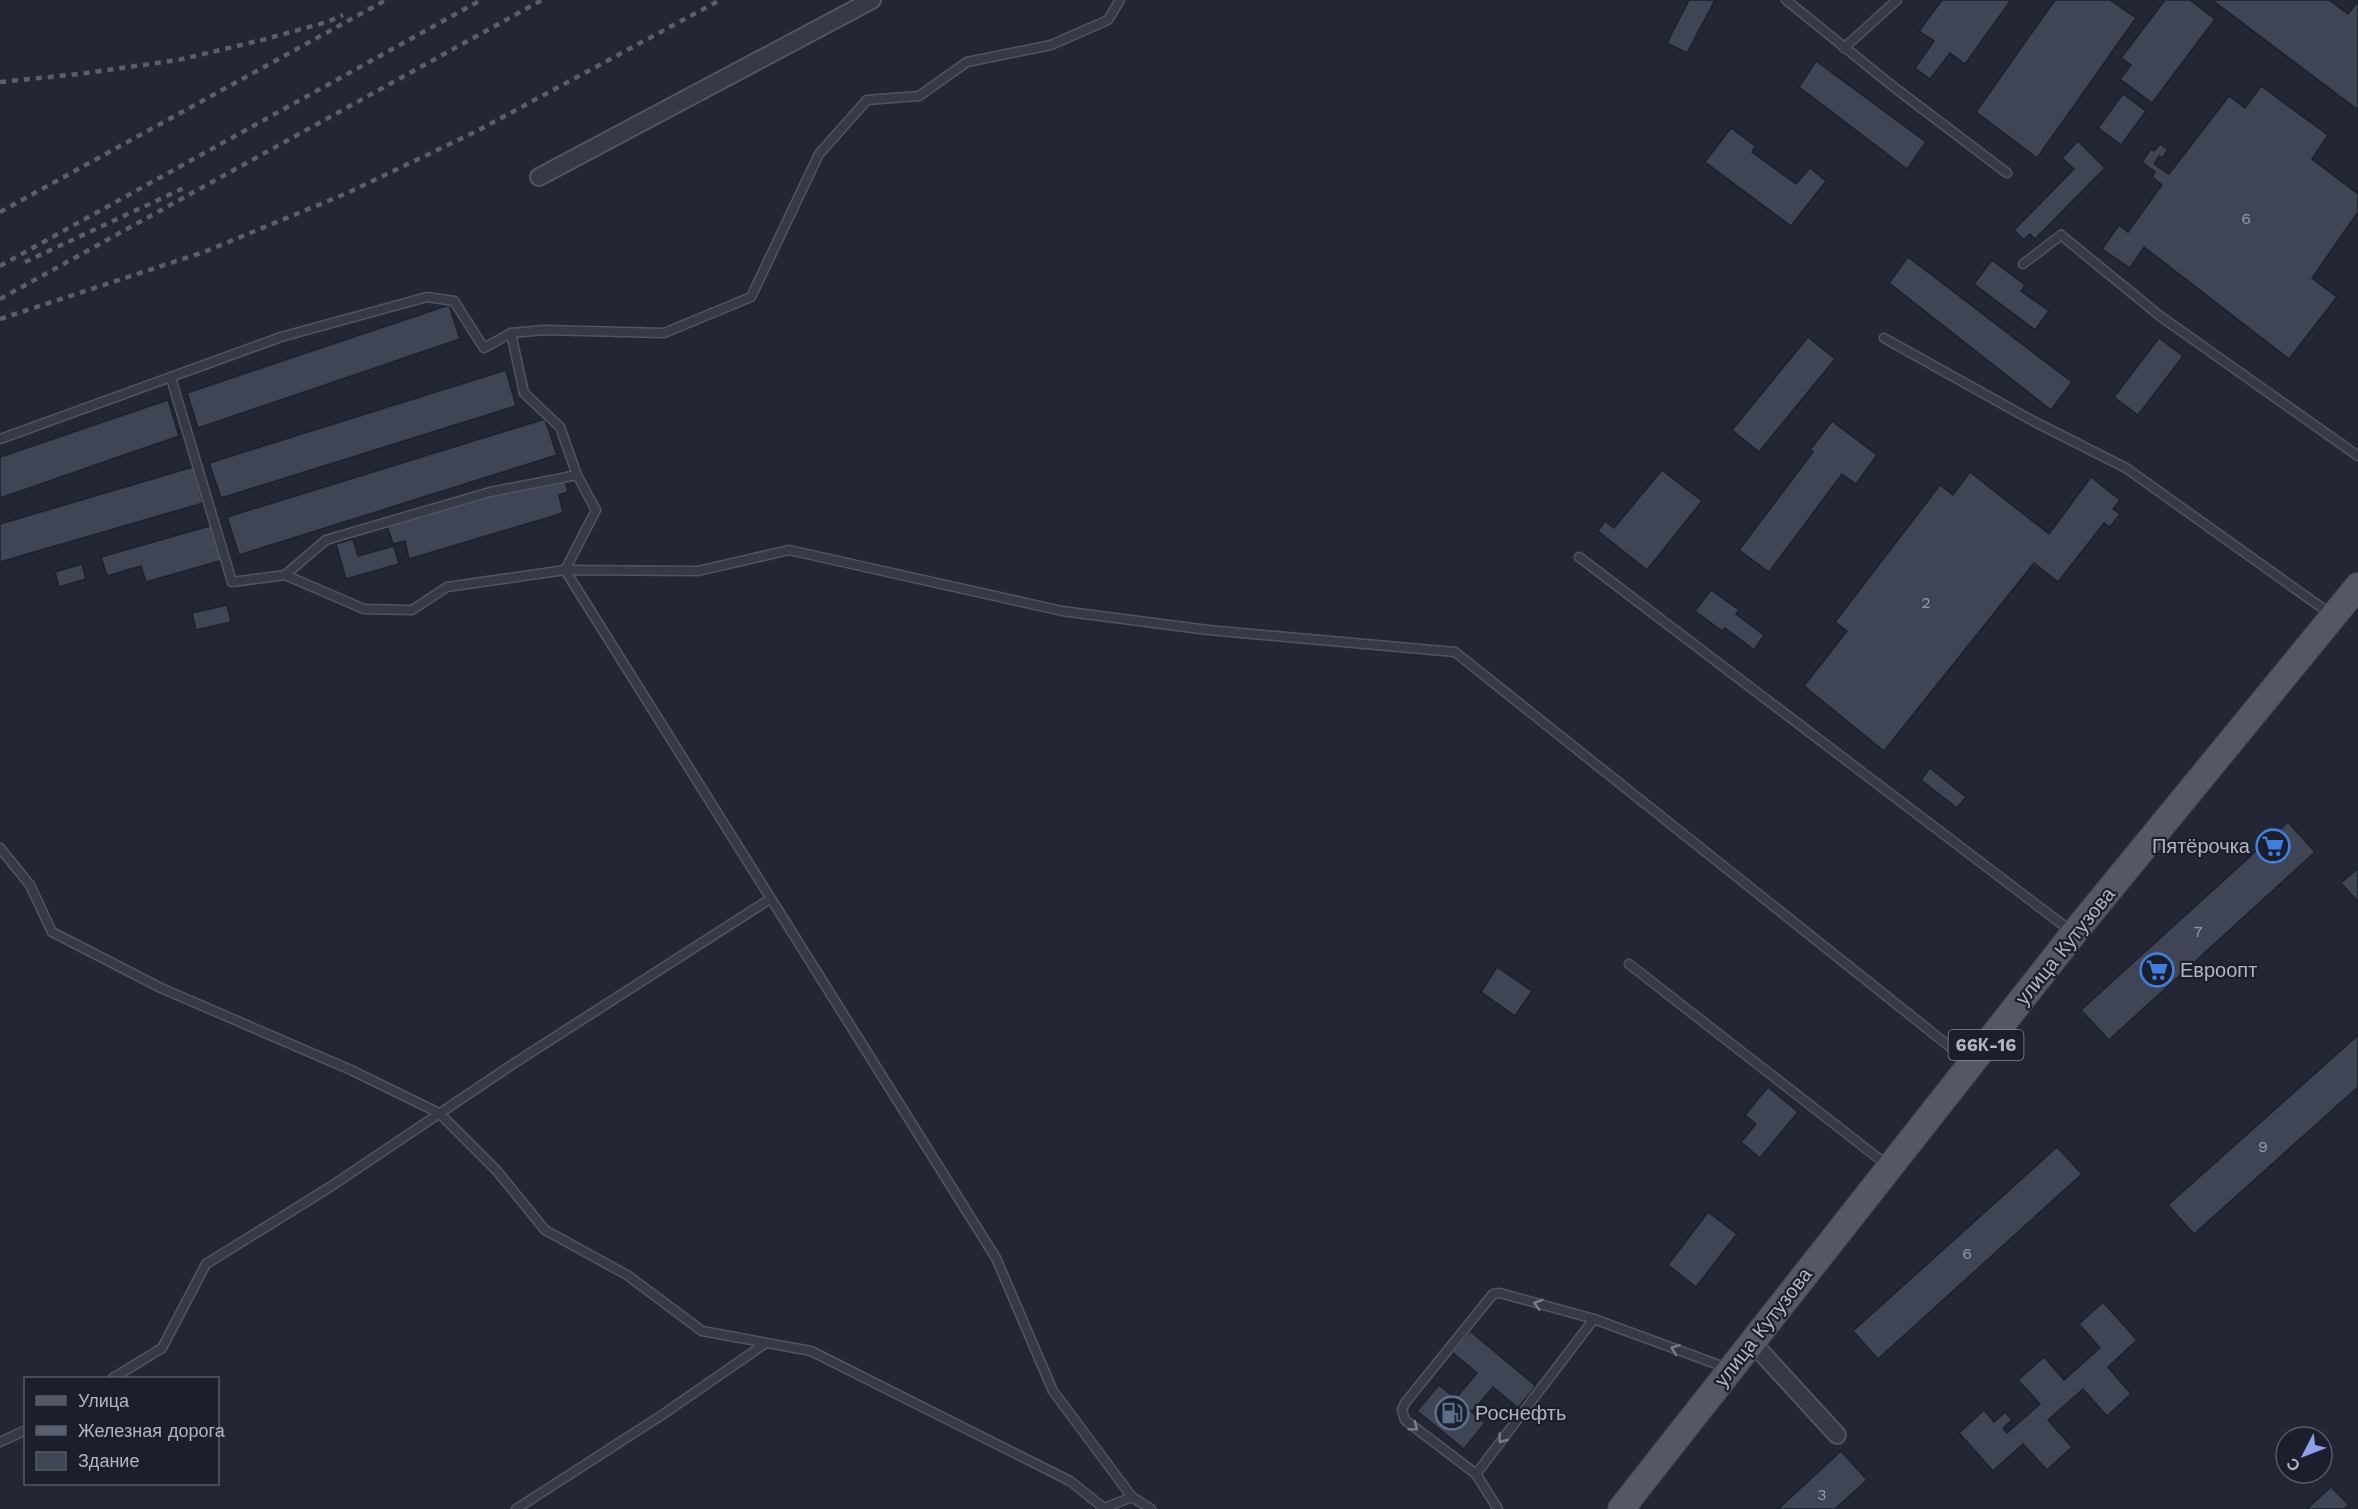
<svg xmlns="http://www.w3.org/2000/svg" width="2358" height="1509" font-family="'Work Sans',sans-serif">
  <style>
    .building { fill: #3f4555; stroke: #1d212d; stroke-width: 1.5 }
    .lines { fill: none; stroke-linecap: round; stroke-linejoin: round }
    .service-casing { stroke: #515461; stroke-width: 11 }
    .minor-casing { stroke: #515461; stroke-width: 20 }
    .primary-casing { stroke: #3f434f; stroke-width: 28 }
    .service { stroke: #363a46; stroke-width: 8 }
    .minor { stroke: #363a46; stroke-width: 16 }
    .primary { stroke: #545866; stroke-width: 26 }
    .rail { stroke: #5a5f6f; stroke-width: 4.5; stroke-dasharray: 6 6; stroke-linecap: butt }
    .oneway { stroke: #7a7d8a }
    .labels { text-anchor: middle; stroke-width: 4.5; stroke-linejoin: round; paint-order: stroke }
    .number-label { font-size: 16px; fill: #9498a7 }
    .shield { fill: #1b1f2b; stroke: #848795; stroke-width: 1.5 }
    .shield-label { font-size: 18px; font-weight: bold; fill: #b1b4c2 }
    .poi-label { font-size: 20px; fill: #b1b4c2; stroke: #1b1f2b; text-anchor: start }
    .street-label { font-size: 20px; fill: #b1b4c2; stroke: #1b1f2b }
  </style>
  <rect width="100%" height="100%" fill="#232735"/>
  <g class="building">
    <path d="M1689 0H1715L1687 53 1667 43Z"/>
    <path d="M1942 0H2011L1965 64 1950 53 1930 79 1915 68 1934 41 1919 31Z"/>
    <path d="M2055 0H2110L2136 18 2037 158 1976 112Z"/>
    <path d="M2165 0H2190L2215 19 2152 103 2120 79 2131 65 2121 58Z"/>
    <path d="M2212 0H2329L2348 14 2358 1V110Z"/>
    <path d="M1816 61 1926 142 1907 169 1799 87Z"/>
    <path d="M2261 86 2328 135 2312 159 2358 194V212L2312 278 2337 297 2289 359 2144 247 2130 268 2102 249 2119 225 2128 232 2162 185 2152 177 2155 172 2142 162 2151 149 2154 151 2160 144 2168 150 2162 158 2159 156 2154 164 2169 174 2229 96 2245 108Z"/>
    <path d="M2123 94 2146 111 2121 145 2098 128Z"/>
    <path d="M1731 128 1755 146 1752 152 1796 184 1810 168 1826 181 1791 226 1705 162Z"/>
    <path d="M2078 141 2105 168 2035 239 2030 234 2024 240 2014 230 2074 169 2062 158Z"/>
    <path d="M1908 257 2072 382 2051 410 1889 283Z"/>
    <path d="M1992 260 2025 285 2021 291 2049 311 2035 330 1974 284Z"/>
    <path d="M449 305 460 339 198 428 187 393Z"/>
    <path d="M1808 337 1835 359 1759 452 1732 430Z"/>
    <path d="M2159 338 2183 356 2138 415 2114 397Z"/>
    <path d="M506 370 516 406 221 498 209 463Z"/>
    <path d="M168 400 179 436 0 498V457Z"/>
    <path d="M545 419 557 455 239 555 227 517Z"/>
    <path d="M1832 421 1877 455 1856 484 1842 474 1769 572 1739 550 1813 452 1810 450Z"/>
    <path d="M193 467 203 503 0 562V524Z"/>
    <path d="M1662 470 1702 501 1647 570 1598 531 1605 521 1614 528Z"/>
    <path d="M563 472 568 492 559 495 563 513 409 559 405 541 393 544 387 526Z"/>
    <path d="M1970 472 2049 534 2091 477 2120 500 2113 509 2120 514 2110 527 2104 523 2058 582 2034 563 1884 751 1804 686 1847 631 1835 622 1940 485 1953 495Z"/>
    <path d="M213 525 223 560 146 582 141 566 107 576 101 557Z"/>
    <path d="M353 539 358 556 394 546 399 564 346 579 336 544Z"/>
    <path d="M82 564 86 579 59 587 55 572Z"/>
    <path d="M1711 590 1739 610 1736 614 1764 635 1754 650 1725 628 1722 631 1695 611Z"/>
    <path d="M227 605 231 622 196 630 192 613Z"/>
    <path d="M1930 768 1966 797 1957 808 1921 780Z"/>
    <path d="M2288 822 2315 852 2109 1040 2081 1010Z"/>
    <path d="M2358 868V902L2341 883Z"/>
    <path d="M1497 967 1532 991 1515 1016 1481 992Z"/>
    <path d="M2358 1035V1087L2194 1234 2168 1205Z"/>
    <path d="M1768 1087 1798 1112 1760 1158 1741 1142 1756 1124 1745 1115Z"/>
    <path d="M2057 1147 2082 1174 1878 1359 1853 1331Z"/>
    <path d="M1708 1212 1737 1234 1696 1287 1668 1265Z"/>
    <path d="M2103 1302 2137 1340 2108 1367 2131 1394 2107 1416 2083 1389 2048 1420 2072 1447 2047 1470 2023 1444 1993 1471 1959 1433 1984 1410 1994 1422 2005 1412 2012 1420 2003 1428 2007 1433 2040 1404 2018 1380 2044 1357 2064 1380 2100 1348 2079 1324Z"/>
    <path d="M1470 1331 1536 1386 1518 1408 1493 1387 1472 1412 1455 1399 1477 1373 1452 1352Z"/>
    <path d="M1439 1385 1485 1423 1464 1449 1417 1411Z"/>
    <path d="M1841 1451 1867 1480 1835 1509H1778Z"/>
    <path d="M2331 1487 2349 1505 2344 1509H2307Z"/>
  </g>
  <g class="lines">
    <g class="service-casing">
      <g id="service">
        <path d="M1120 0 1108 20 1051 45 967 62 919 96 867 100 819 154 751 297 664 333 544 330 511 333 524 393 560 427 577 475 596 510 565 570 996 1258 1053 1391 1132 1497 1151 1509"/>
        <path d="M1786 0 1895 88 2007 173"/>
        <path d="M1844 48 1897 0"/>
        <path d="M2023 264 2061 235 2160 316 2358 456"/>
        <path d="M1884 338 2033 421 2126 468 2332 615"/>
        <path d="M171 378 232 582 285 575 326 540 490 492 577 475"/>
        <path d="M0 439 281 337 427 297 454 301 484 348 511 333"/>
        <path d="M1579 557 2071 931"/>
        <path d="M285 575 364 609 412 610 447 587 565 570 698 571 789 550 1062 611 1208 630 1455 652 1969 1062"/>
        <path d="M0 848 30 885 52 932 161 988 351 1070 439 1113 497 1171 545 1230 627 1275 702 1331 811 1351 1070 1481 1104 1508 1132 1497"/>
        <path d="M1629 964 1887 1165"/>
        <path d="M113 1378 162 1348 206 1264 330 1187 513 1064 770 899"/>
        <path d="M0 1442 26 1430"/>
        <path d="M1476 1474 1405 1420 1402 1410 1405 1403 1493 1294 1500 1293 1594 1319"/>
        <path d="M516 1509 662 1415 766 1343"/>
        <path d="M1498 1509 1476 1474 1594 1319 1727 1368"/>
      </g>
    </g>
    <g class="minor-casing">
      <g id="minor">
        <path d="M539 177 872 0"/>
        <path d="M1751 1341 1837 1435"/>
      </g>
    </g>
    <g class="primary-casing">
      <path id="primary" d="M1621 1509 2074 933 2358 586"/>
    </g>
    <use href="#service" class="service"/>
    <use href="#minor" class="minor"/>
    <use href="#primary" class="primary"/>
    <g class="rail">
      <path d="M0 82 79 74 178 60 262 40 327 22 343 15"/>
      <path d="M0 212 386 0"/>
      <path d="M25 262 188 186"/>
      <path d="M0 266 481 0"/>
      <path d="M0 299 542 0"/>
      <path d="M0 319 204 252 345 194 477 131 720 0"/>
    </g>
  </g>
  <defs><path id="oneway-chevron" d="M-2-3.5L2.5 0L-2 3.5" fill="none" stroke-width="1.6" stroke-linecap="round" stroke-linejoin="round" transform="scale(1.5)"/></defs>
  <g class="oneway">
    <use href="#oneway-chevron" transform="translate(1538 1304) rotate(-164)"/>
    <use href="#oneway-chevron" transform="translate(1675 1349) rotate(-160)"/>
    <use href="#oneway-chevron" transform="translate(1414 1427) rotate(37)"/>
    <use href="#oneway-chevron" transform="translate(1502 1439) rotate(127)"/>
  </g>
  <defs>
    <g id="supermarket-ring" transform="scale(1.725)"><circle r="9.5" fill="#1b1f2b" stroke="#3f7fe0" stroke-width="1.5"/><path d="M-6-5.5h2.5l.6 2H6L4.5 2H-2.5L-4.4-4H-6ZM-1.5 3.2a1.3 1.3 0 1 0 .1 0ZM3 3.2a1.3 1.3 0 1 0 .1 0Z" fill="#3f7fe0"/></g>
    <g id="fuel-ring" transform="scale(1.725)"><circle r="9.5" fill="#1b1f2b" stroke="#5c6f8a" stroke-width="1.5"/><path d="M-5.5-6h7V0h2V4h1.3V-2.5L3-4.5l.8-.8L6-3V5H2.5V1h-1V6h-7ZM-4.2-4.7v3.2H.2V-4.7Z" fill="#5c6f8a"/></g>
  </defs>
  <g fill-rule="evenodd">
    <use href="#supermarket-ring" x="2273" y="846"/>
    <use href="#supermarket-ring" x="2157" y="970"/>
    <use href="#fuel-ring" x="1452" y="1413"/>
  </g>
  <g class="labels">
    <g class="number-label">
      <text x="2246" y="224">6</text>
      <text x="1926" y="608">2</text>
      <text x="2198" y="937">7</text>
      <text x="2263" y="1152">9</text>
      <text x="1967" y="1259">6</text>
      <text x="1822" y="1500">3</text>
    </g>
    <rect class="shield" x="1948.5" y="1030" width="75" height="30" rx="4.5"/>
    <g class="shield-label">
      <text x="1986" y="1051">66К-16</text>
    </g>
    <g class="poi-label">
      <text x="2250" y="853" text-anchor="end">Пятёрочка</text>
      <text x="2180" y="977">Евроопт</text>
      <text x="1475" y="1420">Роснефть</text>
    </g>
    <g class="street-label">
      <text transform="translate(2065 946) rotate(-51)" y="7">улица Кутузова</text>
      <text transform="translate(1763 1327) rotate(-52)" y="7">улица Кутузова</text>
    </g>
  </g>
  <rect x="24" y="1377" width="195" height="108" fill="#1b1f2b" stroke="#575b67" stroke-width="1.5"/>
  <rect x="36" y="1396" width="30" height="9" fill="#545866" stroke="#575b67" stroke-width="1.5"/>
  <text x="78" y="1407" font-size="18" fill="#b1b4c2">Улица</text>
  <rect x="36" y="1426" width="30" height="9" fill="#5a5f6f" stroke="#575b67" stroke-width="1.5"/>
  <text x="78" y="1437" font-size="18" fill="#b1b4c2">Железная дорога</text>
  <rect x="36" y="1452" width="30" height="18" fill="#3f4555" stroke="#575b67" stroke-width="1.5"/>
  <text x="78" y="1467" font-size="18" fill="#b1b4c2">Здание</text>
  <g transform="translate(2304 1455) rotate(228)"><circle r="28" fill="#1b1f2b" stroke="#575b67" stroke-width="1.5"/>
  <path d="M0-4.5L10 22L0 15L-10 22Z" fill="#8da0eb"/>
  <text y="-9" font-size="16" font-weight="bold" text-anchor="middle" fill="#b1b4c2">С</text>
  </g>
</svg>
